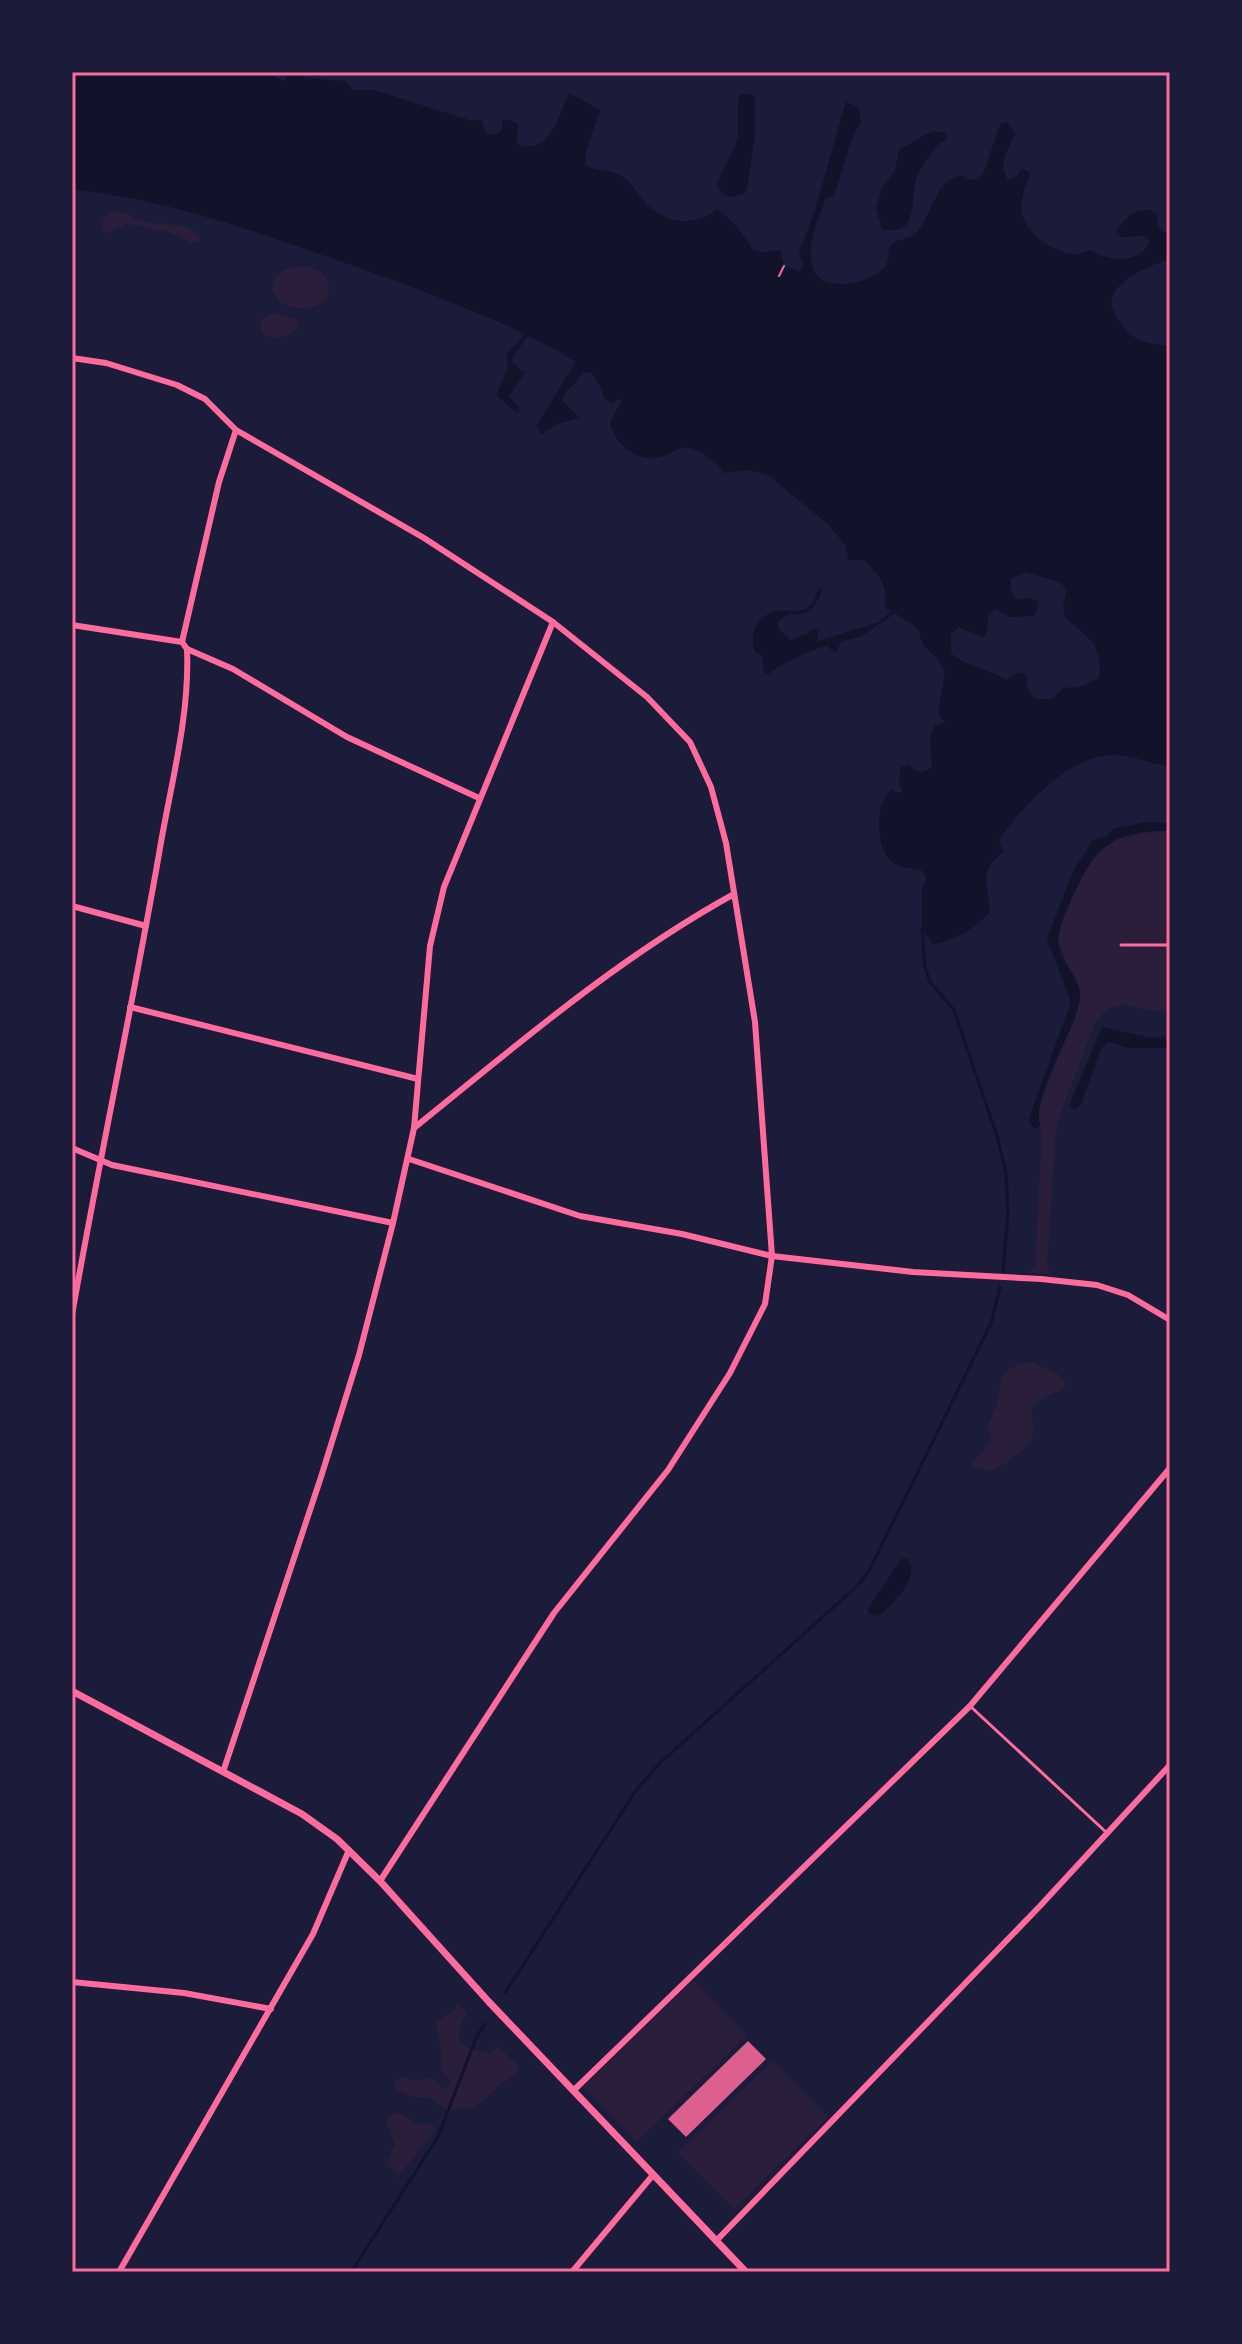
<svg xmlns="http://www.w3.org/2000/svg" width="1242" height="2344" font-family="'Alegreya Sans',sans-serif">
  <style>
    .green { fill: #2a1e3b }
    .water { fill: #12122b; fill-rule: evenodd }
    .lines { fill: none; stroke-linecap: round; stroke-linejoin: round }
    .stream { stroke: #12122b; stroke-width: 3 }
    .building { fill: #dd5f8e }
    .path { stroke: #ff6b9d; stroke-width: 2 }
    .service { stroke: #ff6b9d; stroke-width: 3 }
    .minor { stroke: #ff6b9d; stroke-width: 6 }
    .tertiary { stroke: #ff6b9d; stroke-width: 7 }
    .neatline { fill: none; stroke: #ff6b9d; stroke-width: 3 }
  </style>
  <rect width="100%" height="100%" fill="#1b1b3a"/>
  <g class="green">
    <path d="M109 212 127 213C147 231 181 216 200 237L198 242 192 243 168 232 127 224 105 234 101 228 104 217Z"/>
    <path d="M305 266C325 270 331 280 328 299 312 310 298 311 280 303L272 289C275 269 287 268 305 266Z"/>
    <path d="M276 312 296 319 299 325C291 340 274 340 261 333L260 326 262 319Z"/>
    <path d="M1156 831H1170V1012C1136 1013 1122 990 1096 1021L1060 1115 1056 1132 1047 1265 1051 1274 1029 1273 1035 1265 1042 1134 1038 1118 1039 1109 1080 999V988L1069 968 1058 940 1063 918 1082 877 1089 863 1100 851 1116 839Z"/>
    <path d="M1034 1362C1045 1370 1062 1371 1066 1384 1060 1395 1043 1394 1035 1404 1027 1413 1036 1424 1033 1434 1029 1450 1004 1465 990 1472L970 1465 991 1442 987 1425C990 1419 995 1413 996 1407 1002 1377 999 1366 1034 1362Z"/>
    <path d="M693 1980 747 2035 637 2142 583 2087Z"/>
    <path d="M458 2004 468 2013C449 2039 462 2050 490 2054L497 2046 519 2066 516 2074 502 2084 503 2082C479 2103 484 2110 445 2109L430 2097H413L396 2090 394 2081 402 2076 416 2081 432 2077 443 2088 449 2087 451 2081C437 2071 442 2058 440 2043 439 2035 436 2029 436 2022L454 2011Z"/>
    <path d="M773 2061 828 2117 734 2209 678 2152Z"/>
    <path d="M394 2113 403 2114 418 2125 431 2123 436 2129 398 2177 399 2172 387 2166 384 2168 395 2144 386 2122 388 2116Z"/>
  </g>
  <g class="water">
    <path d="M72 72H250L253 74 267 72 285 82 288 72H300L304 78 345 81 352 90H374L472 121 481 119 486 134H496L502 130V122L507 119 519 125 516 140 519 146C550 153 559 116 569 93L600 110 586 152V166C598 171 612 170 623 177 635 185 641 201 653 210 673 225 700 225 717 209L736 225 753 250 762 252 780 250 784 266 800 272 803 264 799 252C820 204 830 152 846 102L858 107 861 123 853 135 834 196 826 198C820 216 808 239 811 259 812 266 815 276 822 280 838 289 877 281 886 265 889 260 888 253 889 247L897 241 915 235 924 222 940 189 947 181 962 175 967 180 977 179 984 172 1000 124 1008 122 1015 135C1007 151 997 163 1008 180L1016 177 1022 168 1030 173C1026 186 1018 203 1023 217 1029 236 1054 252 1073 254 1079 255 1085 252 1091 250 1109 262 1139 265 1150 241L1144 236 1121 237 1115 232 1131 213 1149 209 1157 215 1158 225 1163 233 1170 232V259C1151 265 1122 276 1113 295 1106 307 1124 330 1134 337 1142 343 1160 345 1170 346V766C1152 764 1133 756 1115 755 1071 753 1022 807 999 840L1003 852C977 873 988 882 990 912 973 929 957 940 933 944L922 930V888L927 877 921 870C912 869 898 868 891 861 875 845 875 804 891 790L896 793 903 792 899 784 901 767 908 765 920 773 932 768 930 737 934 726 945 722 938 713 945 672 938 660 923 645 918 629 895 613 862 636 841 642 836 652 832 651 828 645C806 652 786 661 767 675L764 672 762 656 756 653C748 637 755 617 774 612 784 609 796 613 806 609 815 605 815 595 820 588H823C807 630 797 603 778 622V629L790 640 807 634 814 628 818 631V641L879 622 891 611 885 607C888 586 879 574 864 560H848L846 546 829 525 768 475 747 470 725 473C717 465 706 454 696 450 681 443 673 454 661 457 638 463 615 445 610 423L621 402V398L612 403 604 398 599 383 591 372 583 373 565 394 562 401 580 418 557 424 541 435 537 425 576 362 551 347 528 336 512 358 513 363 525 373 509 396 520 410 517 413 496 395 508 368 506 355 525 334C453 300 377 274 302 248 227 222 152 197 72 190ZM1025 572 1060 582 1067 590 1063 607 1065 618C1089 637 1103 645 1099 678L1080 687 1063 688 1052 699H1036L1027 688 1026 674 1016 673 1006 680C987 668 968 668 951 653V634L959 627 983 638 987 631 988 616 996 609 1008 617 1034 616 1039 602 1030 598 1017 600 1011 591V579Z"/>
    <path d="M742 94H751L755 97V134L747 189 742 195 728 197 720 191 717 184 738 139V99Z"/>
    <path d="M932 131 944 132 948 137C944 142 937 144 934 149 929 157 926 162 920 170 906 188 925 239 882 229L876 209 882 188 895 170 899 150Z"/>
    <path d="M1145 822 1170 823V831C1108 830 1094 850 1070 902 1065 915 1057 929 1058 943 1061 966 1085 979 1079 1004 1072 1037 1032 1094 1040 1125L1036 1129 1031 1126 1029 1118 1071 1002 1047 939 1072 873 1093 840 1106 836 1113 829Z"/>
    <path d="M1102 1027 1152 1038 1170 1036V1048H1129L1108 1042 1102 1047 1081 1104 1075 1110 1069 1107 1071 1101Z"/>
    <path d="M901 1559H908C920 1579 894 1602 879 1616L869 1614 868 1609Z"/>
  </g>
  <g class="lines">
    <g class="stream">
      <path d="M922 930 925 967 930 982 954 1010 997 1136 1006 1173 1008 1214 1003 1271"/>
      <path d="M505 1993 635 1792 659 1764 857 1586 869 1571 991 1323 1000 1287"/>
      <path d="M351 2272 438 2137 476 2038 485 2024"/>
    </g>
  </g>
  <path class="building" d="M748 2041 766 2059 686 2137 668 2119Z"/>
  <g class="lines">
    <path class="path" d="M779 276 784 266"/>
    <g class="service">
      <path d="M1121 945H1170"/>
      <path d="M970 1706 1107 1833"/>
    </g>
    <g class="minor">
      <path d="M72 358 106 363 177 385 205 399 236 430 424 538 553 622 647 697 690 742 711 787 726 843 755 1022 772 1256 765 1304 730 1373 668 1470 554 1613 380 1881"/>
      <path d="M72 625 182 642 187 649 233 669 347 737 479 798"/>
      <path d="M182 642 219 482 236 430"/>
      <path d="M72 906 146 926"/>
      <path d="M130 1007 418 1079"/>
      <path d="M414 1128C518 1044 618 958 734 894"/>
      <path d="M72 1148 112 1165 393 1223"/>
      <path d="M409 1159 580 1216 682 1234 772 1256 913 1272 1041 1279 1097 1285 1128 1295 1170 1320"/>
      <path d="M72 1315C99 1161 132 1008 159 854 170 787 190 717 187 649"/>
      <path d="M223 1772 321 1477 359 1355 393 1223 414 1128 430 946 444 887 553 622"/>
      <path d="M72 1982 184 1993 271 2009"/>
      <path d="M574 2090 970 1706 1170 1468"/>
      <path d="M716 2241 1040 1906 1170 1765"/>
      <path d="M119 2272 313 1934 349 1850"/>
      <path d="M572 2272 653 2175"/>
    </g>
    <path class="tertiary" d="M72 1691 302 1814 337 1839 380 1881 489 2002 746 2272"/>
  </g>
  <rect width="1242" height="2344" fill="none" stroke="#1b1b3a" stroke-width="148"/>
  <rect x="74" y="74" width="1094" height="2196" class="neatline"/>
</svg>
